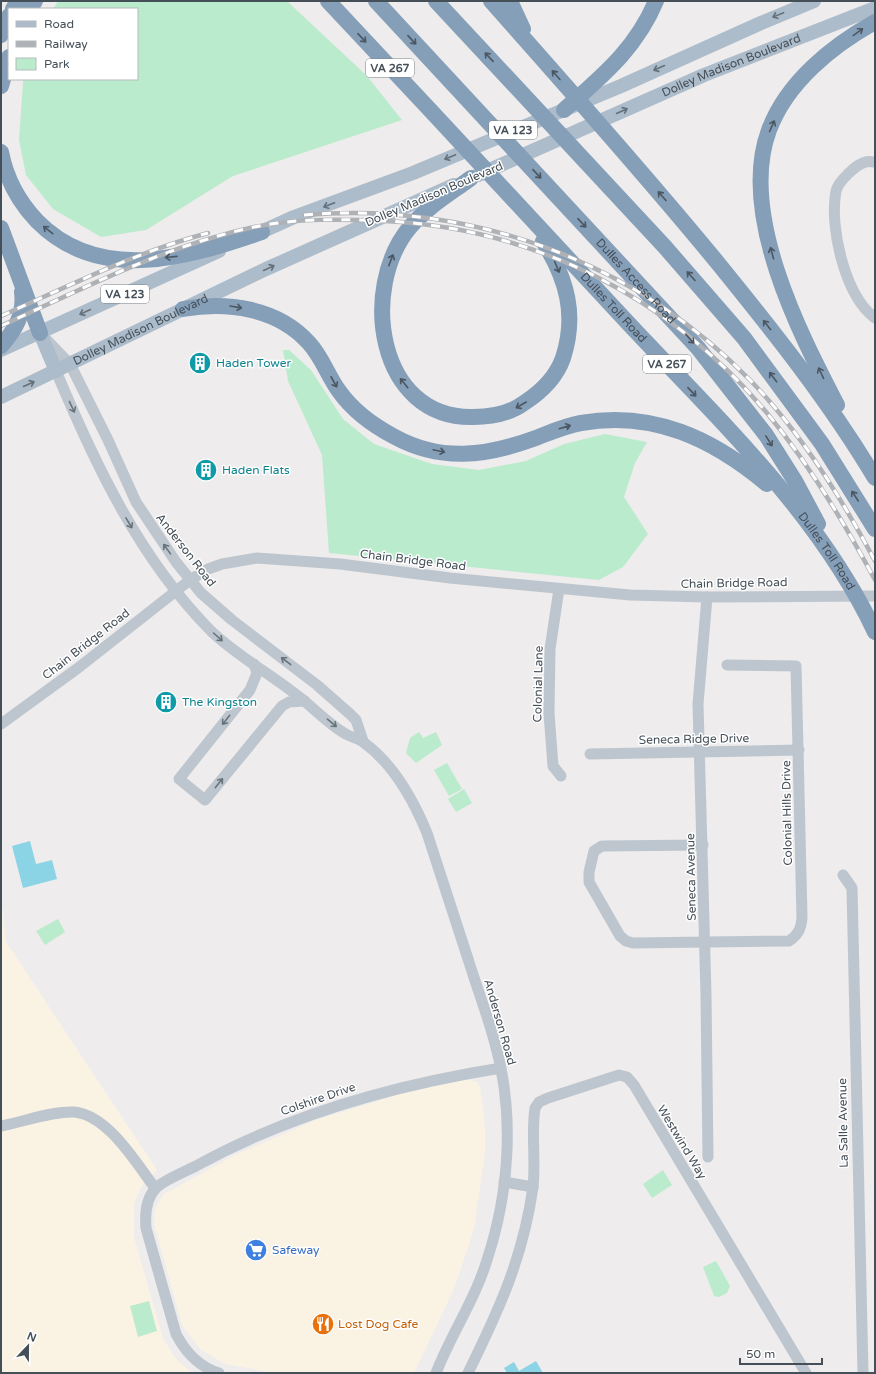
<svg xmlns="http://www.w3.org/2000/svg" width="876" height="1374" font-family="'Varela Round',sans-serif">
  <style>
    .commercial { fill: #faf3e4 }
    .green { fill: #bbebcd }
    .water { fill: #8ad4e6 }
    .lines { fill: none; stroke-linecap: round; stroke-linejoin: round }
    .minor { stroke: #bdc6ce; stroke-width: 11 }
    .major { stroke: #acbcca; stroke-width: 14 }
    .highway { stroke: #859fb9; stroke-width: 16 }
    .rail-casing { stroke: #aeb1b6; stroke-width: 4.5 }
    .rail { stroke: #fff; stroke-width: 3; stroke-dasharray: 9; stroke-linecap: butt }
    .oneway { stroke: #64707a }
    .oneway2 { stroke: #4b5762 }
    .oneway3 { stroke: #69737b }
    .labels { text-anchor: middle; stroke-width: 3; stroke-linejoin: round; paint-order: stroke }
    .shield { fill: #fff; stroke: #7d848a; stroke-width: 1 }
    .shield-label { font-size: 11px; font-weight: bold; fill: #454f58 }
    .street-label { font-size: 12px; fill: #454f58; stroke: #fff }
    .culture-label { font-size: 12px; fill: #0d838f; stroke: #fff; text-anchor: start }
    .shop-label { font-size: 12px; fill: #366cbe; stroke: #fff; text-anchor: start }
    .food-label { font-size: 12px; fill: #c56008; stroke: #fff; text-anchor: start }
  </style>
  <rect width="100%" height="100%" fill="#eeecec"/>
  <g class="commercial">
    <path d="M1 909H3L5 940 157 1170 141 1187 134 1204V1237L163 1338 176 1359 192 1373H1Z"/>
    <path d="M466 1079 477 1082 480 1087 485 1128V1152L474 1229 454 1289 414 1373H275L225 1364 200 1349 182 1325 154 1224 155 1209 164 1194 235 1155 316 1120 404 1093Z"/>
  </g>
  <g class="green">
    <path d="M58 1H287L367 76 402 120 233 176 146 230 101 237 53 209 26 175 19 140 23 82 24 79H137V9H53Z"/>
    <path d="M283 350H289L311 370 343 419 374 444 432 464 479 470 526 461 564 444 605 434 647 442 635 463 624 497 648 534 623 567 599 580 329 553 322 455 288 381Z"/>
    <path d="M419 732 423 738 436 732 442 745 416 763 406 753 410 738Z"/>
    <path d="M447 763 462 789 449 796 434 770Z"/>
    <path d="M464 789 472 803 456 812 448 799Z"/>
    <path d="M58 919 65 932 45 945 36 931Z"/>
    <path d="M663 1170 672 1185 652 1198 643 1184Z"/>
    <path d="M716 1261 730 1286 727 1293 719 1297 714 1296 703 1267Z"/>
    <path d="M149 1301 157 1331 138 1337 130 1306Z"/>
  </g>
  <g class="water">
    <path d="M30 841 36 864 52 860 57 879 23 888 12 846Z"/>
    <path d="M536 1361 543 1373H507L504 1368 514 1362 519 1371Z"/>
  </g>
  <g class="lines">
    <g class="minor">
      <path d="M875 162C872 162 868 161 866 162 856 164 838 182 836 191 829 227 845 296 875 318"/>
      <path d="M43 336 70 364 108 440 136 502 176 562 201 593 232 620 317 685 350 714 356 720 363 741"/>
      <path d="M56 371C95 464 139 558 211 631 236 655 267 672 294 693 311 705 326 722 344 733 350 737 358 738 363 742 394 764 413 799 427 833 441 876 455 919 469 962 477 988 487 1014 494 1040 515 1111 510 1190 487 1260 475 1300 451 1334 436 1373"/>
      <path d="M559 589 550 649 549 713 553 766 561 776"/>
      <path d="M707 597 698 704 706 995 708 1157"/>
      <path d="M254 664 257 673 250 690 179 779 205 800 282 706 289 702 305 701"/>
      <path d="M1 724 78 668 190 580 208 569 222 564 257 558 340 564 450 578 630 595 707 597 875 596"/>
      <path d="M590 754 799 750"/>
      <path d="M703 845 602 846 594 851 589 872V882L620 936 626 941 633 943 789 941C798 935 801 929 802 918L796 666 727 665"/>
      <path d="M843 875 852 888 863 1373"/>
      <path d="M1 1126C23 1122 52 1111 74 1112 108 1115 136 1163 155 1188"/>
      <path d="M504 1182 533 1187"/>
      <path d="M219 1373C199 1367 186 1353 176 1334L146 1228C145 1216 146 1198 156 1188 162 1181 186 1171 196 1166 290 1114 394 1085 501 1068"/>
      <path d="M468 1373C499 1310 523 1258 533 1187 536 1161 531 1134 535 1108L539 1102 548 1098 619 1075 627 1077 634 1085 806 1373"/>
    </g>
    <g class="major">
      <path id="s1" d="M478 175 704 75 875 8"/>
      <path d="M252 236 294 217 413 173 621 86 761 23 814 1"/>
      <path d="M40 333 56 371"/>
      <path d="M1 350 219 251"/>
      <path id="s2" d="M1 397 266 269 454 185"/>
    </g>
    <g class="highway">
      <path id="s3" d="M328 1C429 108 529 217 629 324 718 419 819 513 875 632"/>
      <path id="s4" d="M376 1 698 348 766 435 795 481 818 524"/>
      <path d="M436 1 665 247 744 338 822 444 875 529"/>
      <path d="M491 1C567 87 644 173 717 262 773 331 829 401 875 478"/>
      <path d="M510 1 523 29"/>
      <path d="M13 9 18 1"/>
      <path d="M30 9 35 1"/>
      <path d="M1 35 9 16"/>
      <path d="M1 86 9 57"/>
      <path d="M564 110C602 76 636 49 656 1"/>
      <path d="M1 152C6 178 19 202 37 221 100 285 189 257 262 232"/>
      <path d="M471 178C451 193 427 207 410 227 359 288 377 419 473 417 491 417 509 414 524 403 541 392 556 378 563 358 577 315 567 279 543 241"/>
      <path d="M1 228 40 333"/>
      <path d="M183 309C227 301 278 308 309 343 322 357 328 376 339 391 353 411 374 426 395 437 441 462 486 456 533 439 549 433 564 426 581 423 653 410 713 439 767 484"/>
      <path d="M1 346C15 330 25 314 22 292"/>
      <path d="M837 405C799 332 738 213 769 130 787 82 832 46 875 22"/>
    </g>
    <g class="rail-casing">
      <g id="rail">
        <path d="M304 215C470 201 632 260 749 379 800 431 841 497 875 561"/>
        <path d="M1 316C69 286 136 252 208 233"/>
        <path d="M1 326C84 288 165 246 254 227 297 218 342 219 385 221 534 228 671 298 767 413 809 464 844 522 875 580"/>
      </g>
    </g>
    <use href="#rail" class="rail"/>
  </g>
  <defs><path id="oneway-shaft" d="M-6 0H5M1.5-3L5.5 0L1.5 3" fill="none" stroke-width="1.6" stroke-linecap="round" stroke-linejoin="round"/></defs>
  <g class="oneway">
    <use href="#oneway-shaft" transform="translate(778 15) rotate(158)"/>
    <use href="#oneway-shaft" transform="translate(659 68) rotate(156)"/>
    <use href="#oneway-shaft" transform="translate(622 111) rotate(-24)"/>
    <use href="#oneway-shaft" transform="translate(450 157) rotate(157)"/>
    <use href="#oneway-shaft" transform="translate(329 205) rotate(159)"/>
    <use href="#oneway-shaft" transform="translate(269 268) rotate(-25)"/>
    <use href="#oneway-shaft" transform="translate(85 312) rotate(155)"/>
    <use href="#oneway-shaft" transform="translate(29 384) rotate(-24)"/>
  </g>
  <g class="oneway2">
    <use href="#oneway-shaft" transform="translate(858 32) rotate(-36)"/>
    <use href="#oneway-shaft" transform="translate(362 38) rotate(47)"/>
    <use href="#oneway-shaft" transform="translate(412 40) rotate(47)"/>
    <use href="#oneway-shaft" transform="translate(489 57) rotate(-133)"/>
    <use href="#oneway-shaft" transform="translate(556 75) rotate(-131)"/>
    <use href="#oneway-shaft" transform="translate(772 126) rotate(-66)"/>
    <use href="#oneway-shaft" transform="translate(537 174) rotate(47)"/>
    <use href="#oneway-shaft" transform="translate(662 196) rotate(-131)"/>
    <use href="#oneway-shaft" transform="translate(582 223) rotate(47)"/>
    <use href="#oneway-shaft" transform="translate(48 230) rotate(-142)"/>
    <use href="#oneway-shaft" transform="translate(772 253) rotate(-105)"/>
    <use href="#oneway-shaft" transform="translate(171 257) rotate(174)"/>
    <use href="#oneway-shaft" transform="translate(391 260) rotate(-69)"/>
    <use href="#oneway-shaft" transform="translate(557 267) rotate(67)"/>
    <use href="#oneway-shaft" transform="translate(691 276) rotate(-132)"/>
    <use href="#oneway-shaft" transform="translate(236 307) rotate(10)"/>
    <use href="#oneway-shaft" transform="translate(767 325) rotate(-128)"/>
    <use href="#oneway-shaft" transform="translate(690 339) rotate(47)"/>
    <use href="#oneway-shaft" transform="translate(821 373) rotate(-115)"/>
    <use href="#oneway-shaft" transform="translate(773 377) rotate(-127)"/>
    <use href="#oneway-shaft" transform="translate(334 382) rotate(61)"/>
    <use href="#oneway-shaft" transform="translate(404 383) rotate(-129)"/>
    <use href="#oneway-shaft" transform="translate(692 392) rotate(47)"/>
    <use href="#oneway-shaft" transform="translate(521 405) rotate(150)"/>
    <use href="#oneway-shaft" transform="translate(565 427) rotate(-16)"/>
    <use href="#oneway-shaft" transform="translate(769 441) rotate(58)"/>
    <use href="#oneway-shaft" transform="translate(439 451) rotate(12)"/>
    <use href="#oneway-shaft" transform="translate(855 496) rotate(-123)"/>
  </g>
  <g class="oneway3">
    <use href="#oneway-shaft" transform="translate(72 407) rotate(65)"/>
    <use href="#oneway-shaft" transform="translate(129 523) rotate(59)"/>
    <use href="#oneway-shaft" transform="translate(167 549) rotate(-126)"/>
    <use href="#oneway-shaft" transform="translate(218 637) rotate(42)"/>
    <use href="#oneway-shaft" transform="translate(286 661) rotate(-143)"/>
    <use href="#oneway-shaft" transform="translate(226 720) rotate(129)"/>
    <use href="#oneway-shaft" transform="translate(332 723) rotate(40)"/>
    <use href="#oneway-shaft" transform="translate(219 783) rotate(-51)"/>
  </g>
  <defs>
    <g id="building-disc" transform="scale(1.15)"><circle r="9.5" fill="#0f9aa8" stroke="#fff"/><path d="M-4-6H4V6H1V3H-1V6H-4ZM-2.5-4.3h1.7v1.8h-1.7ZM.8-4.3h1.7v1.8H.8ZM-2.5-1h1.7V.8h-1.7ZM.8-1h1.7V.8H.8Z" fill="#fff"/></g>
    <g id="supermarket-disc" transform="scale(1.15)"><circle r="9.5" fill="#3f7fe0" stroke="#fff"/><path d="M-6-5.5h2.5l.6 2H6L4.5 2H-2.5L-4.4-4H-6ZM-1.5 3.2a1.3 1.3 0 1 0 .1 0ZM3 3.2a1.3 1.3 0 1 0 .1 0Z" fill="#fff"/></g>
    <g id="restaurant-disc" transform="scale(1.15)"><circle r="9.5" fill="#e8710a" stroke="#fff"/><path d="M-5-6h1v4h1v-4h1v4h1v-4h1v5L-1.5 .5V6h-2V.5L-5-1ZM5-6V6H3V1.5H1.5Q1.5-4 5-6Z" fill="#fff"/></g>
  </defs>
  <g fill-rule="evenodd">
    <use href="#building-disc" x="200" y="363"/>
    <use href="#building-disc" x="206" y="470"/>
    <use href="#building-disc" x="166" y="702"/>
    <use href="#supermarket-disc" x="256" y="1250"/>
    <use href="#restaurant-disc" x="323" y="1324"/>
  </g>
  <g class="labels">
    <g class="shield">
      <rect x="366" y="59" width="48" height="18" rx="3"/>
      <rect x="489" y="121" width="48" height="18" rx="3"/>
      <rect x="101" y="285" width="48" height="18" rx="3"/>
      <rect x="643" y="355" width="48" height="18" rx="3"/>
    </g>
    <g class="shield-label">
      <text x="390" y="72">VA 267</text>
      <text x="513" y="134">VA 123</text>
      <text x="125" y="298">VA 123</text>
      <text x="667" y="368">VA 267</text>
    </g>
    <g class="street-label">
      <text dy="4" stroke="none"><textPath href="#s1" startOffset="276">Dolley Madison Boulevard</textPath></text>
      <text transform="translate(434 194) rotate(-23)" y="4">Dolley Madison Boulevard</text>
      <text dy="4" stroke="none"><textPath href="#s4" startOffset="382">Dulles Access Road</textPath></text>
      <text dy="4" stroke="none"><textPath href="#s3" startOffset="419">Dulles Toll Road</textPath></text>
      <text dy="4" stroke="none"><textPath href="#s2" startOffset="155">Dolley Madison Boulevard</textPath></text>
      <text transform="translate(186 550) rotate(52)" y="4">Anderson Road</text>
      <text dy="4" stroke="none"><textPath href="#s3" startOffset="743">Dulles Toll Road</textPath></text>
      <text transform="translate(413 560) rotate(7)" y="4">Chain Bridge Road</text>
      <text transform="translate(734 583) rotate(-1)" y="4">Chain Bridge Road</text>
      <text transform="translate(86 644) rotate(-38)" y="4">Chain Bridge Road</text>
      <text transform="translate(538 684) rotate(-89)" y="4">Colonial Lane</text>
      <text transform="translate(694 739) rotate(-1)" y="4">Seneca Ridge Drive</text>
      <text transform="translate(787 813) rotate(-91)" y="4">Colonial Hills Drive</text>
      <text transform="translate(691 877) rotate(-91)" y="4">Seneca Avenue</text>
      <text transform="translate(500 1022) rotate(74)" y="4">Anderson Road</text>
      <text transform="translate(318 1099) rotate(-19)" y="4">Colshire Drive</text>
      <text transform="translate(843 1123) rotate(-91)" y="4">La Salle Avenue</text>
      <text transform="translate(682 1142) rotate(59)" y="4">Westwind Way</text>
    </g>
    <g class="culture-label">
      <text x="216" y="367">Haden Tower</text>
      <text x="222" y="474">Haden Flats</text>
      <text x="182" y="706">The Kingston</text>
    </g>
    <g class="shop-label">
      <text x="272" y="1254">Safeway</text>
    </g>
    <g class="food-label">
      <text x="338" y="1328">Lost Dog Cafe</text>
    </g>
  </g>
  <rect width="876" height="1374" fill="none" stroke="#454f58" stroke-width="4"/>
  <rect x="8" y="8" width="130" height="72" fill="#ffffff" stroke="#b5b9bc"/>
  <rect x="16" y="21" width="20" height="6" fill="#acbcca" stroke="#b5b9bc"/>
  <text x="44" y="28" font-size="12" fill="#454f58">Road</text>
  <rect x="16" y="41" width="20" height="6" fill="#aeb1b6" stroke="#b5b9bc"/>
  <text x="44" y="48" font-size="12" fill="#454f58">Railway</text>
  <rect x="16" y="58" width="20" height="12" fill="#bbebcd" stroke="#b5b9bc"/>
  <text x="44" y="68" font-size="12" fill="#454f58">Park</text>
  <g transform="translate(28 1346) rotate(22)" stroke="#ffffff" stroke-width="3" paint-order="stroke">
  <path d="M0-3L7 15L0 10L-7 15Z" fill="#454f58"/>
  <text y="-6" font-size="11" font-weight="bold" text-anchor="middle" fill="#454f58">N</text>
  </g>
  <path d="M740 1358v6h82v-6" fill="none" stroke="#454f58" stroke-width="2"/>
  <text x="746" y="1358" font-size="12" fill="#454f58" stroke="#ffffff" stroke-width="3" paint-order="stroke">50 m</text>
</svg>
